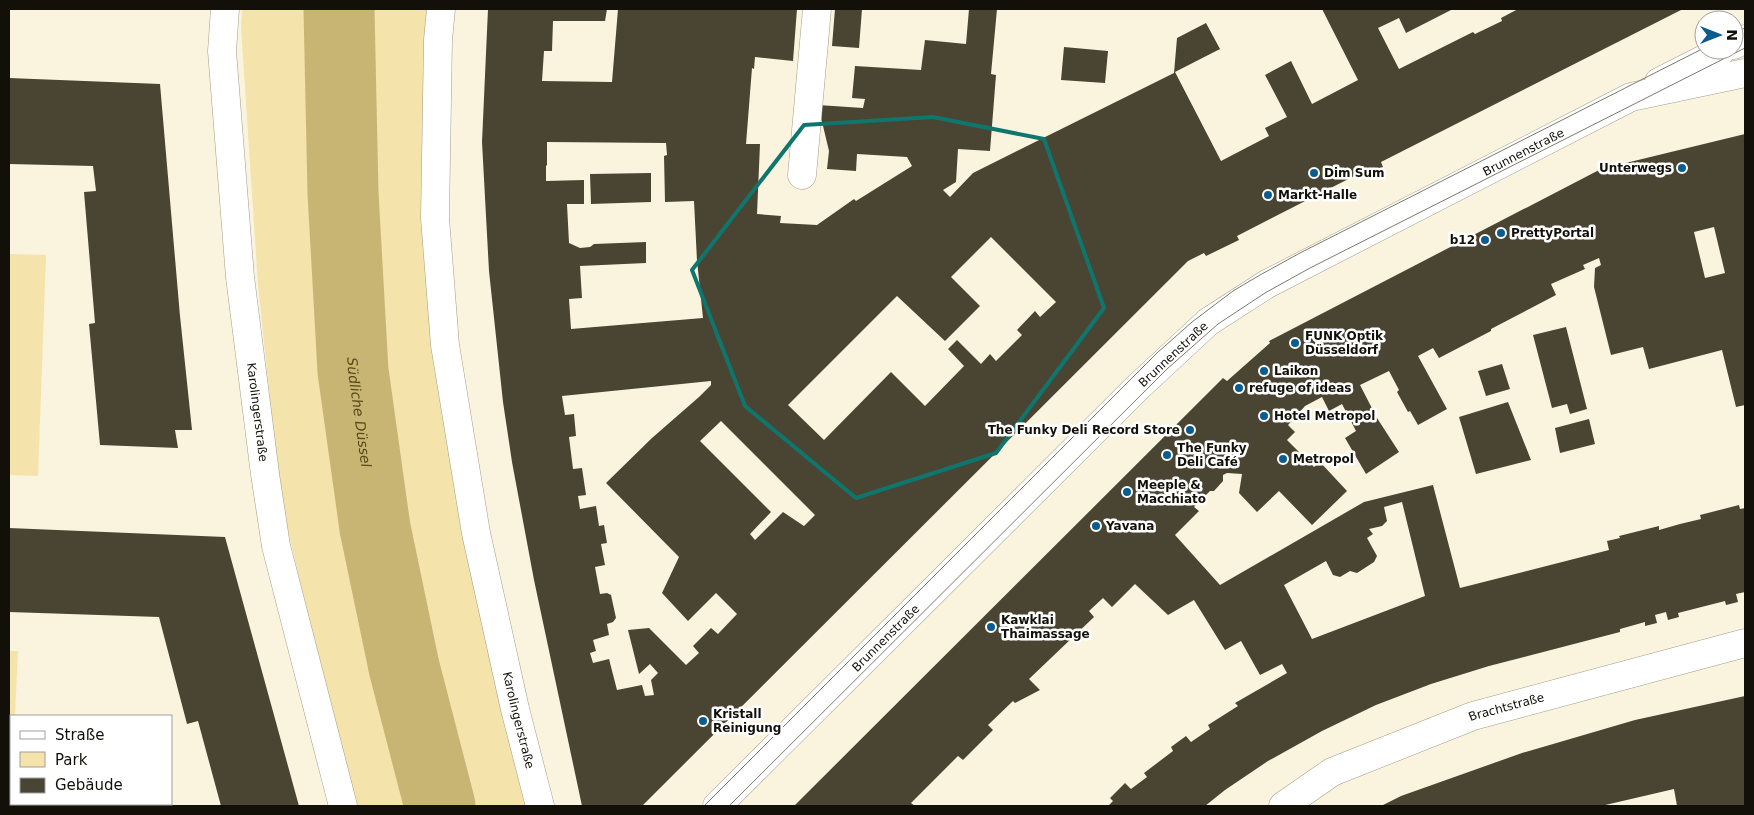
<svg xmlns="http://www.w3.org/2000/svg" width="1754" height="815" font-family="'DejaVu Sans',sans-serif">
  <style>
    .green { fill: #f4e3ab }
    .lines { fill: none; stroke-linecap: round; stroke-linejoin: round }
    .river { stroke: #c9b573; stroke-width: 71 }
    .building { fill: #4a4433; fill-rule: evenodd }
    .minor-casing { stroke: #a39d89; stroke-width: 29 }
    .minor { stroke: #fff; stroke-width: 28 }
    .tram { stroke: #7d7a6c; stroke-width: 1 }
    .marked { fill: none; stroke: #0f766e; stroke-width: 4; stroke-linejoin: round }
    .poi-dot { fill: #095c8e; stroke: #fff; stroke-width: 2 }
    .labels { text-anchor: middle; stroke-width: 5; stroke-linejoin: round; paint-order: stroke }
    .street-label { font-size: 12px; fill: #121009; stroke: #fff }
    .poi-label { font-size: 12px; font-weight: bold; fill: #121009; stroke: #fff; text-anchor: start }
    .water-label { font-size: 14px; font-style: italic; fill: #574a16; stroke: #fff }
  </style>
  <rect width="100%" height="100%" fill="#faf4df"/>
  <g class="green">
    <path d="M242 9H432L428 219 528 806H355L310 625 280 495 258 285 241 27Z"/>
    <path d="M9 254 46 255 38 476 9 475Z"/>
    <path d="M9 651H18L15 716H11V746H9Z"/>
    <path d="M9 764H11V804H166L168 806H9Z"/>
  </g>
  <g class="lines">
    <path class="river" id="s1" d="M339 9 343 193 353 371 375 528 404 667 440 806"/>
  </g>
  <g class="building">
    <path d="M488 9H607L605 21H553L552 51H544L542 81 612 82 618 9H797L793 61 755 57 754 69 752 68 746 144H760L757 214 781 216 780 223 817 225 854 199 856 201 912 166 907 157 857 154 856 171 827 169 829 151 818 105 863 108 865 99 852 98 855 66 921 70 925 40 966 44 969 9H997L991 74 996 75 990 151 958 149 956 182 943 190 950 197 973 173 1174 73 1177 38 1206 23 1220 49 1175 72 1221 161 1269 136 1265 128 1287 117 1265 75 1291 61 1312 104 1358 80 1322 9H1453L1406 33 1399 18 1378 28 1399 69 1473 32 1475 34 1502 21 1501 18 1518 9H1683L1381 162 1383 167 1368 175 1366 170 1237 236 1239 240 1206 256 1204 253 1188 261 642 806H582L534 580 512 462 503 402 489 271 482 142ZM547 142 666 143 667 155 664 156 665 202 694 201 697 261 703 318 571 329 569 299 582 298 580 266 646 263V242L594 244 590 247 580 248 569 243 567 204H584V180L546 181V166L547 165ZM991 237 1056 302 1040 317 1035 311 1017 330 1022 335 996 361 990 354 981 364 957 340 948 349 964 366 925 406 891 372 824 440 788 405 897 296 945 341 980 306 951 277ZM711 381V385L699 397 652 438 606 483 679 557 662 593 688 621 716 593 737 614 718 634 711 628 693 646 699 653 686 665 649 628 628 630 639 674 650 664 658 673 651 680 654 695 645 696 642 685 617 690 609 659 593 663 590 653 596 651 593 640 609 635 607 624 613 622 616 618 611 595 607 593 600 594 595 567 605 565 601 544 607 543 604 525 599 526 596 506 580 509 578 496 586 495 582 468 573 469 569 437 576 436 574 414 565 415 562 396ZM721 421 815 515 804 526 783 512 755 540 750 534 771 512 700 441Z"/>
    <path d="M835 9H862L859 48 832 46Z"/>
    <path d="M1064 47 1108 51 1105 83 1061 80Z"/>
    <path d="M9 78 160 84 180 316 192 430H175L178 448 100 445 89 324 95 323 84 192 96 191 93 166 9 164Z"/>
    <path d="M1745 134V405L1736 407 1722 350 1649 369 1643 347 1611 355 1594 287 1595 268 1601 265 1599 258 1583 265 1585 269 1551 284 1556 295 1491 329V331L1439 358 1433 348 1418 356 1447 409 1418 425 1410 411 1408 412 1397 392 1399 390 1389 371 1360 385 1377 418 1399 452 1366 474 1345 438 1356 431 1342 404 1329 411 1322 397 1305 406 1288 425 1295 432 1287 440 1314 467 1320 462 1347 491 1312 525 1279 491 1257 512 1239 493 1242 474 1227 473 1223 475V481L1214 491H1210L1194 507 1199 511 1175 535 1220 585 1364 502 1433 485 1460 588 1609 550 1607 541 1620 538 1619 536 1659 526V530L1680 524 1701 519 1700 515 1739 505 1740 509 1745 508V592L1736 594 1738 602 1726 605 1725 601 1678 613 1679 617 1668 620 1666 612 1655 615 1657 623 1645 626V622L1620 629V632L1489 666 1431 684 1376 705 1322 731 1268 761 1225 790 1205 806H1108L1113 801 1110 798 1125 783 1131 789 1147 777 1144 773 1173 751 1171 747 1186 736 1191 742 1210 729 1208 725 1238 706 1235 703 1287 673 1282 664 1260 675 1241 641 1225 650 1194 600 1168 615 1135 584 1112 607 1103 598 1089 611 1094 617 1029 679 1040 690 1015 703 1013 701 988 725 993 730 963 760 958 756 911 803 915 806H794L1204 397 1223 378 1227 381 1270 343 1269 341 1601 169ZM1714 227 1725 273 1705 278 1694 232ZM1402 502 1425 596 1312 639 1284 585 1326 561 1333 575 1340 577 1350 571 1357 573 1374 562 1377 556 1367 538 1373 534 1369 529 1382 526 1387 521 1384 507Z"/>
    <path d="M651 173V202L591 204 590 174Z"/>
    <path d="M1566 327 1587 409 1570 414 1567 404 1552 408 1533 335Z"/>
    <path d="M1502 364 1510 389 1486 396 1478 371Z"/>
    <path d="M1508 402 1531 460 1476 474 1459 417Z"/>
    <path d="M1589 419 1595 444 1560 453 1555 428Z"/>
    <path d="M9 528 225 537 299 806H221L198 721 187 724 159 617 9 612Z"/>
    <path d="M1745 696V806H1677L1674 789 1601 806H1381L1401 796 1522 753 1635 720Z"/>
  </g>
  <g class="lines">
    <g class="minor-casing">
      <g id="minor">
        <path id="s2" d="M225 9 222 51 240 277 265 474 276 546 343 806"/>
        <path id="s3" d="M441 9 438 40 435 218 445 345 476 533 515 709 540 806"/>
        <path d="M1734 45 1745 39"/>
        <path d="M1659 82 1722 50"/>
        <path d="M802 175 817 9"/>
        <path id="s4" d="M717 806 1137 388 1208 322 1267 284 1631 97 1745 73"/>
        <path id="s5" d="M1283 806 1332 772 1473 716 1745 643"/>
      </g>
    </g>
    <use href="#minor" class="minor"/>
    <g class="tram">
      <path d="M1734 33 1745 28"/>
      <path d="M704 806 1157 353 1192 322 1233 291 1260 275 1300 253 1704 48"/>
      <path d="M729 806 1167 369 1218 324 1265 293 1310 268 1745 48"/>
    </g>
  </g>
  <path class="marked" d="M933 117 1044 139 1104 308 996 453 856 498 745 406 692 270 804 125Z"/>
  <g class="poi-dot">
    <circle cx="1682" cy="168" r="5"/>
    <circle cx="1314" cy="173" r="5"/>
    <circle cx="1268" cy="195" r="5"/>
    <circle cx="1501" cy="233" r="5"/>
    <circle cx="1485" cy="240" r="5"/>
    <circle cx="1295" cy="343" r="5"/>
    <circle cx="1264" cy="371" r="5"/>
    <circle cx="1239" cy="388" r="5"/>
    <circle cx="1264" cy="416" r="5"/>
    <circle cx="1190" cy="430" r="5"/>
    <circle cx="1167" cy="455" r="5"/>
    <circle cx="1283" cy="459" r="5"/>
    <circle cx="1127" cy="492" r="5"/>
    <circle cx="1096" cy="526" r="5"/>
    <circle cx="991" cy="627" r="5"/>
    <circle cx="703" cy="721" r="5"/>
  </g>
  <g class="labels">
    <g class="street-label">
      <text dy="4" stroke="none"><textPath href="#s4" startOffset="1048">Brunnenstraße</textPath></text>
      <text dy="4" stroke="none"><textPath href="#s4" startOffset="642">Brunnenstraße</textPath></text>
      <text dy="4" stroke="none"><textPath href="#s2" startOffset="405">Karolingerstraße</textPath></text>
      <text dy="4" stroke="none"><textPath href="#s4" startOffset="238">Brunnenstraße</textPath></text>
      <text dy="4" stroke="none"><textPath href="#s5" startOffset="246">Brachtstraße</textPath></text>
      <text dy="4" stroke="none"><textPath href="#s3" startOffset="719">Karolingerstraße</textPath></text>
    </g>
    <g class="poi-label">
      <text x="1672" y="172" text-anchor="end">Unterwegs</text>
      <text x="1324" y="177">Dim Sum</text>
      <text x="1278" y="199">Markt-Halle</text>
      <text x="1511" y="237">PrettyPortal</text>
      <text x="1475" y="244" text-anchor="end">b12</text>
      <text x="1305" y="340">FUNK Optik<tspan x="1305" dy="14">Düsseldorf</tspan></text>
      <text x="1274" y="375">Laikon</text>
      <text x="1249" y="392">refuge of ideas</text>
      <text x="1274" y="420">Hotel Metropol</text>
      <text x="1180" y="434" text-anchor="end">The Funky Deli Record Store</text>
      <text x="1177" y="452">The Funky<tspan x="1177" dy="14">Deli Café</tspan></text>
      <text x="1293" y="463">Metropol</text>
      <text x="1137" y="489">Meeple &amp;<tspan x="1137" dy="14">Macchiato</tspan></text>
      <text x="1106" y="530">Yavana</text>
      <text x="1001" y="624">Kawklai<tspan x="1001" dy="14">Thaimassage</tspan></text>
      <text x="713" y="718">Kristall<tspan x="713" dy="14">Reinigung</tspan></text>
    </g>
    <g class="water-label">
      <text dy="5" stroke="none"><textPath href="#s1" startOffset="404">Südliche Düssel</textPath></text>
    </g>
  </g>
  <rect width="1754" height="815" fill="none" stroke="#121009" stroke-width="20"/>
  <rect x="10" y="715" width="162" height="90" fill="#ffffff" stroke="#a09f9d"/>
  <rect x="20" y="731" width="25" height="8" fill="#ffffff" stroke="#a09f9d"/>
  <text x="55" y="740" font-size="15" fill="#121009">Straße</text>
  <rect x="20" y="752" width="25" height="15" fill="#f4e3ab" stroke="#a09f9d"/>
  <text x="55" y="765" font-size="15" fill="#121009">Park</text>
  <rect x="20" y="778" width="25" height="15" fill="#4a4433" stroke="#a09f9d"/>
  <text x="55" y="790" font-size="15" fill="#121009">Gebäude</text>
  <g transform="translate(1719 35) rotate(90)"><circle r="24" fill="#ffffff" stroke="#a09f9d"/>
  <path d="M0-4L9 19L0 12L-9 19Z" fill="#095c8e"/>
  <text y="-8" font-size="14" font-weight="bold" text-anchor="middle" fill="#121009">N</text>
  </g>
</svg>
